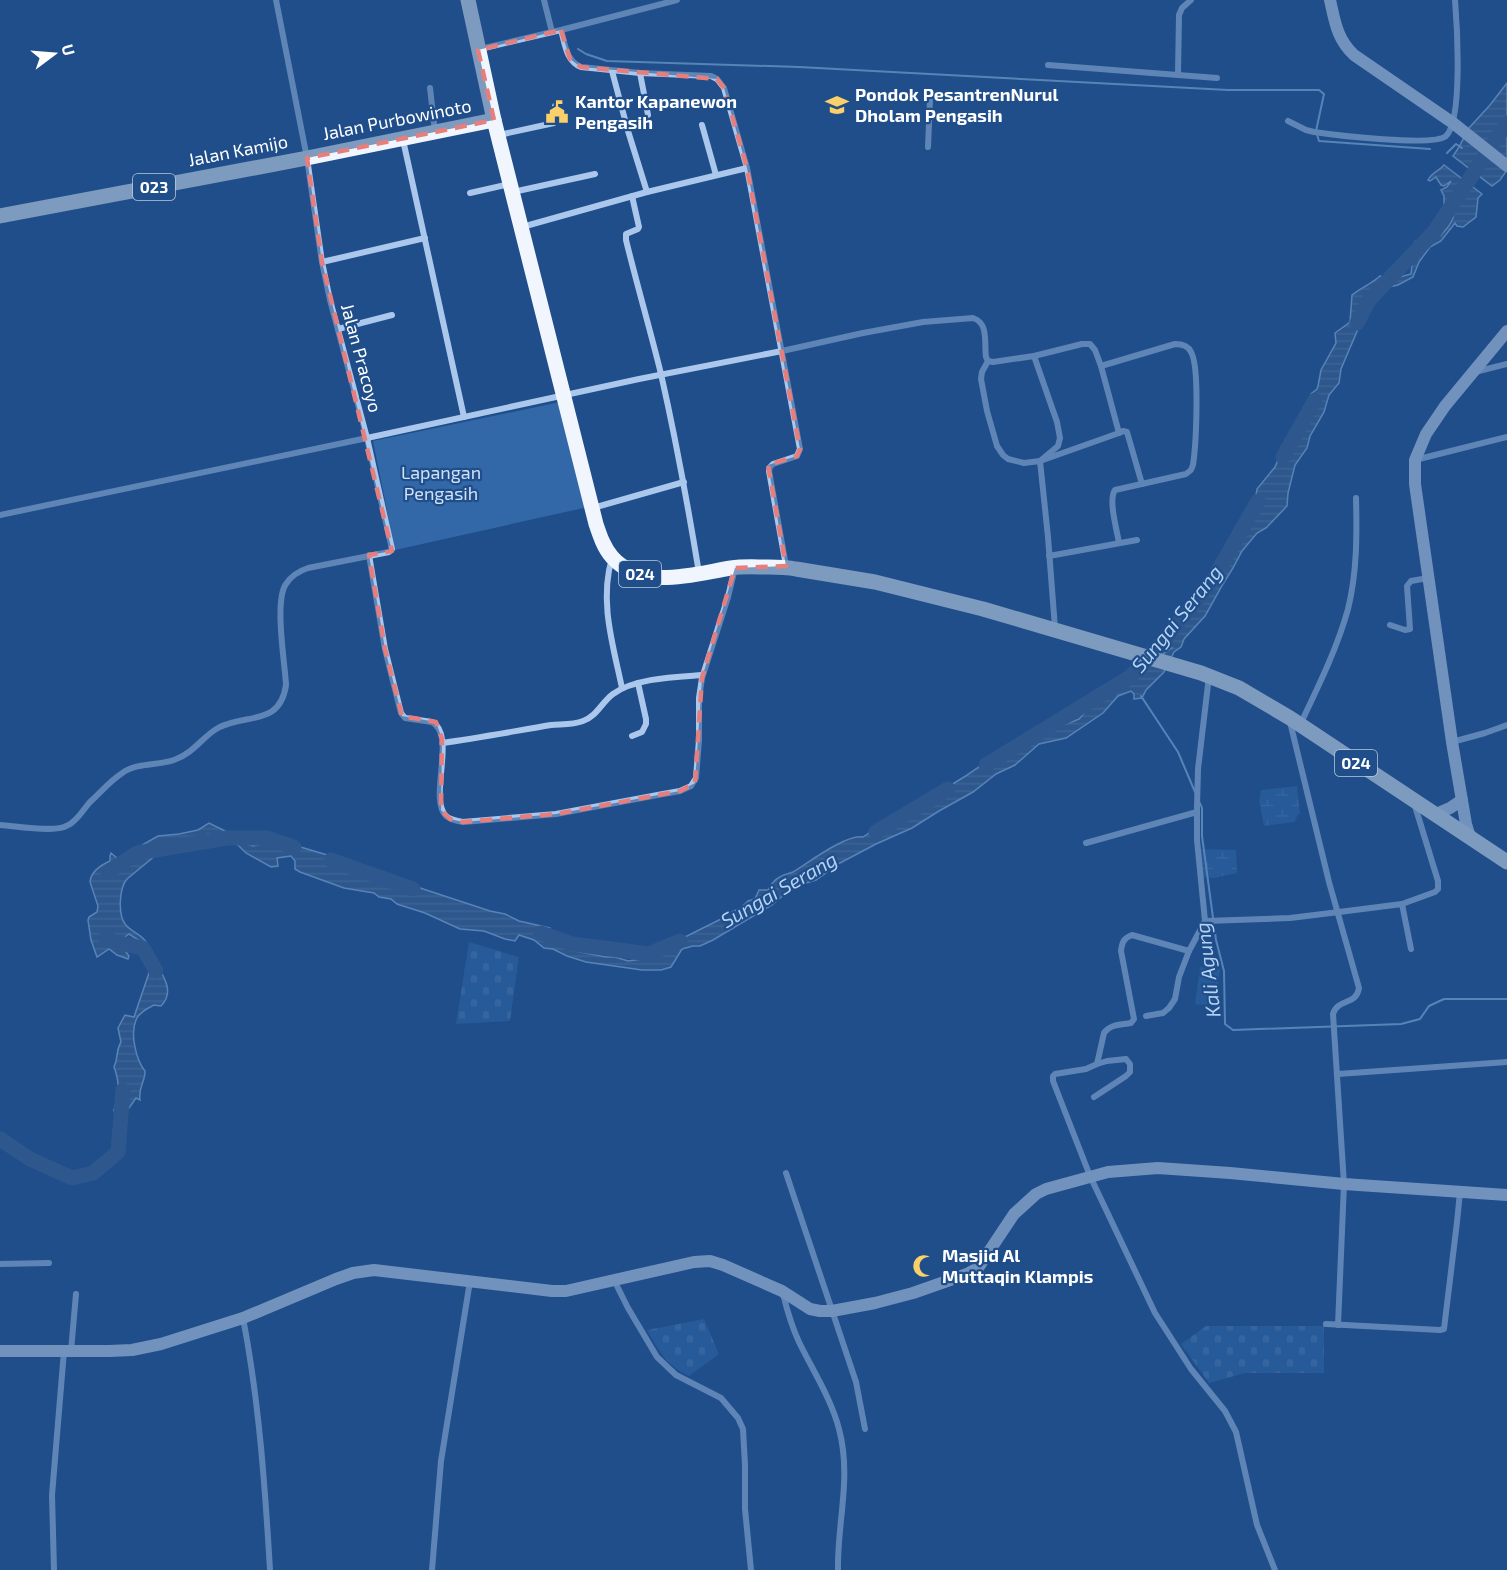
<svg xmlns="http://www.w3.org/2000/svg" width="1507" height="1570" font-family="'Exo 2',sans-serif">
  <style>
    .wetland { fill: url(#wetland-marsh) }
    .cemetery { fill: url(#cemetery-stones) }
    .green { fill: #3268a8 }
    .water { fill: url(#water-rules); stroke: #9ec3ed; stroke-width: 1.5 }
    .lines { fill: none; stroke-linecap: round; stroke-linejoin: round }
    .stream { stroke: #9ec3ed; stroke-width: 2 }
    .river { stroke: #426490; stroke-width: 15 }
    .street { stroke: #abc8ec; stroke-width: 6 }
    .secondary { stroke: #d6e5f9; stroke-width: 12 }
    .primary { stroke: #f0f5fe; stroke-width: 15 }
    .marked { fill: none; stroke: #e67e7e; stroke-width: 4.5; stroke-dasharray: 12 8; stroke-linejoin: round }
    .labels { text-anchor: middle; stroke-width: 4.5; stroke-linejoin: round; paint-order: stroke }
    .shield { fill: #1f4e8b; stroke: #bccadc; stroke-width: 1.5 }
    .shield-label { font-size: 16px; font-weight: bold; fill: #fff }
    .poi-label { font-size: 18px; font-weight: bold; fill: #fff; stroke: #1f4e8b; text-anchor: start }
    .street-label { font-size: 18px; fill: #fff; stroke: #1f4e8b }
    .park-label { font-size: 18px; fill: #d0e2f8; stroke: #1f4e8b }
    .water-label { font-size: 20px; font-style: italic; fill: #b6d2f3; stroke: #1f4e8b }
  </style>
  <defs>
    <pattern id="wetland-marsh" width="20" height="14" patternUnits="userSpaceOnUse" patternTransform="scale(1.5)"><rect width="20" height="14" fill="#3268a8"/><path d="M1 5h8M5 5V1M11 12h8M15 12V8" fill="none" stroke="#517fb5"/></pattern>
    <pattern id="cemetery-stones" width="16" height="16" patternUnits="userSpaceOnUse" patternTransform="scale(1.5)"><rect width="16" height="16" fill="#3268a8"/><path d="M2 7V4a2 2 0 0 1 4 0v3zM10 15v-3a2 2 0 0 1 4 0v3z" fill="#517fb5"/></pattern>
    <pattern id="water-rules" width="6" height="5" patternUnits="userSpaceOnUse" patternTransform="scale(1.5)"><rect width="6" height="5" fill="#426490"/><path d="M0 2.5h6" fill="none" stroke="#5e7ba1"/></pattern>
  </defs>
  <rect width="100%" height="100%" fill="#1f4e8b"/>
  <g class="wetland">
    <path d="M1297 786 1300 814 1297 816 1295 822 1264 826 1259 801 1261 790Z"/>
    <path d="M1200 849 1236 850 1237 873 1214 878 1201 877Z"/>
    <path d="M1200 967 1220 969 1215 1006 1195 1004Z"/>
  </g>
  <g class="cemetery">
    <path d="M469 942 519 957 510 1021 456 1024Z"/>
    <path d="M704 1319 719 1354 689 1376C667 1366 658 1350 647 1330Z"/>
    <path d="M1206 1326H1324V1373H1245L1209 1383 1181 1344Z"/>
  </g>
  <path class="green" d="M565 401 588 507 395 550 373 441Z"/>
  <g class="water">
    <path d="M1507 83V170L1500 180 1492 186 1453 156 1459 147 1469 128 1490 105Z"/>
    <path d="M1444 165 1482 194 1478 198 1476 217 1463 227 1457 226 1455 223 1441 241 1430 247 1419 262 1413 277 1398 285 1388 287 1367 298 1364 315 1341 369 1339 383 1329 395 1324 412 1310 436 1307 448 1295 465 1288 493 1287 506 1266 528 1257 533 1242 551 1233 568 1223 584 1205 616 1184 639 1181 647 1174 652 1164 672 1146 690 1142 698 1134 699V694L1131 691 1118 696 1103 713 1066 738 1039 744 1015 765 996 774 973 792 939 811 912 828 876 844 840 863 816 880 803 884 785 894 772 905 713 940 700 946H693L682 949 671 967 661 970H642L586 962 567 956 553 949 544 948 534 940 519 935 515 941 505 939 484 931 460 929 425 913 397 904 391 899 379 897 374 893 344 888 300 872 295 869V861L291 856 277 858 278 866 271 867 246 853 239 846 224 836 208 834 193 841 167 846 127 879C119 888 118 914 125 924 131 932 141 934 146 942 149 946 150 951 152 956 160 972 177 990 161 1006L154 1005C148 1008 138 1013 136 1020 130 1034 136 1060 145 1071 145 1083 138 1087 140 1100L136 1098 129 1108H125L117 1114 120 1106 114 1110C119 1094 120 1082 114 1067 119 1057 115 1052 121 1042L118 1028 125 1015 134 1017 151 967 143 943 129 934 121 940 123 948 129 956 128 959 117 955 109 949 97 957 91 940 88 920 89 917 97 912 98 906 90 882C91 871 101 865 110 861V856L111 853 118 859 126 862 134 857 142 845 158 836 179 834 198 830 209 823 225 831 239 842 253 846 281 839 297 846 344 860 356 873 388 882 405 883 490 911 505 914 519 921 550 928 549 931 570 950 606 957H615L628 961 650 958 657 954 665 944 683 938 721 919 729 913 741 908 748 901 755 899 759 890H768C771 884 774 880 780 877 784 874 788 874 793 872 808 863 846 834 863 837L869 833 871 828 897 821 924 807 933 796 964 777 989 760 1029 746 1056 728 1079 719 1092 704 1113 694 1123 685 1129 674 1140 669 1172 648 1168 646 1176 629 1209 588 1213 576 1226 561 1240 541 1248 523 1250 507 1256 495 1257 489 1275 467 1287 439 1296 441 1303 427 1311 394 1317 389 1318 386 1321 370 1336 343 1335 333 1350 322 1352 295C1361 288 1371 284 1380 276L1389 280 1411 274C1413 262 1411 253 1415 242L1419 252 1423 249 1431 239H1436C1444 233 1453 223 1454 213L1444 205V196L1441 190 1447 187 1451 181 1444 186 1441 185 1436 177 1430 181 1428 180C1433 171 1440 171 1444 165Z"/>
  </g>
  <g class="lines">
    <g class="stream">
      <path d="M578 49 586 54 607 61 799 67 1228 90H1319L1324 94 1316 131 1319 141 1430 149"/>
      <path d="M1447 153 1456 144 1462 148"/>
      <path d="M1141 696 1178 752 1195 792"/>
      <path d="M1200 803 1202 808V836L1216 940 1224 971 1225 1024 1233 1030 1401 1024 1420 1019 1429 1006 1444 999H1507"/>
    </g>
    <g class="river">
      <path d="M1357 323 1369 300 1434 232 1507 123"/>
      <path d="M1283 457 1315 400"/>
      <path d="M986 765 1130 677 1167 637 1214 578 1258 501"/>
      <path d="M876 832 948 789"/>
      <path d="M331 860 413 889"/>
      <path d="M108 872 137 853 227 838H267L294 847"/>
      <path d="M541 933 573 944 649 954 680 941"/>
      <path d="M107 935 106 940 143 948 156 971"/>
      <path d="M0 1139 30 1159 72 1178 93 1173 118 1152 123 1090"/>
    </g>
    <g class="street">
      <path d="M276 0 307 158 322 262 330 300 367 438 639 379 782 351 863 333 923 322 973 318C989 323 984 343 986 357L988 361 993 362 1034 356 1082 344H1090L1095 350 1101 366 1175 344C1181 344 1188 345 1191 352 1200 367 1196 445 1193 465L1191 470 1186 474 1115 490C1108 500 1117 530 1119 543"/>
      <path d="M544 0 552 32"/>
      <path d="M561 30C565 44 566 61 581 67L640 73 711 76 717 79 724 88 747 168 800 449 797 456 773 464 770 467 769 471 786 566"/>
      <path d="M480 49 561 30 677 0"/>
      <path d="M1048 65 1217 78"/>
      <path d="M612 71 628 131 647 192"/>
      <path d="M640 73 648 115"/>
      <path d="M1178 74 1179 15 1182 8 1191 0"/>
      <path d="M430 88 435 132"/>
      <path d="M1288 121 1306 130 1314 132C1334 135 1434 147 1446 136 1463 120 1457 24 1455 0"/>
      <path d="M702 125 716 175"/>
      <path d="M499 135 554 123 557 120 555 106"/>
      <path d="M403 140 464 417"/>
      <path d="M928 147 930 99"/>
      <path d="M513 192 595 174"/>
      <path d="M470 193 510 184"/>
      <path d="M632 196 639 227 638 229 626 234V240C637 285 650 329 661 374 676 440 688 506 699 573"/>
      <path d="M522 227 647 192 747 168"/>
      <path d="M322 262 425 238"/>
      <path d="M338 329 392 315"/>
      <path d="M988 361 982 372 981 379 987 411 997 446 1003 455 1008 459 1024 463 1040 461 1058 446 1060 438 1057 422 1034 356"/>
      <path d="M1475 372 1507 364"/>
      <path d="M1119 433 1123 431 1127 432 1142 484"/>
      <path d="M1415 460 1507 437"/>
      <path d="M593 508 684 482"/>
      <path d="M0 515 367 438 392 549 389 552 308 568C299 571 291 576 286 584 274 601 285 663 286 685 280 727 245 713 218 728 202 737 194 753 174 760 157 766 136 762 121 774 110 781 100 793 90 802 83 810 75 824 64 827 50 832 16 826 0 825"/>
      <path d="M369 555 385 649 401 713 405 718 432 722C457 735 428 798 446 816 451 820 457 821 463 822L556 814 663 794 680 791 691 786 696 778 699 740V698L702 678 728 597 735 568"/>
      <path d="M1049 556 1137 540"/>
      <path d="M612 558C599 601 613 645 622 688"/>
      <path d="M1390 625 1405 630 1410 629 1407 586 1411 581 1428 578"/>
      <path d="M1055 628 1048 537 1040 461 1119 433 1101 366"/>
      <path d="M1290 722 1329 882 1359 988C1356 1006 1338 998 1333 1014L1344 1184 1338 1325"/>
      <path d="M1300 725C1318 687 1337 649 1348 609 1357 573 1357 535 1356 498"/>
      <path d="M632 736 642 732 646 724V719L638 683"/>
      <path d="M1452 742 1485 733 1507 725"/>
      <path d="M442 743C479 738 515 731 551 725 561 724 573 725 583 721 597 716 602 702 613 694 635 678 676 677 702 675"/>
      <path d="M1086 843 1197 812"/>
      <path d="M1402 904 1411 949"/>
      <path d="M1205 921 1290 918 1339 912 1402 904 1435 892 1438 889V881L1415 806"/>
      <path d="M1146 1016 1163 1013 1169 1008 1175 999 1179 977 1189 951 1205 921 1197 840V807L1198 769 1209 676"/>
      <path d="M1097 1064 1086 1069 1055 1074 1053 1076V1081L1090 1176 1155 1313 1191 1369 1225 1411 1236 1432 1257 1525 1275 1570"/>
      <path d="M1338 1074 1507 1062"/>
      <path d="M1094 1097 1126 1076 1130 1072V1064L1126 1059 1107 1061 1097 1064 1104 1033C1110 1024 1121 1025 1131 1023L1134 1019 1121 951C1122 942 1124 938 1132 935L1189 951"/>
      <path d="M786 1173 856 1382 865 1429"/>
      <path d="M0 1264 49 1263"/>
      <path d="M614 1280 628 1308 657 1357 676 1375 721 1398 738 1418 743 1429 745 1465V1509L751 1570"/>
      <path d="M783 1294C787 1310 792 1327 799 1342 813 1371 831 1398 839 1429 852 1478 837 1522 838 1570"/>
      <path d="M243 1318C259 1401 265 1486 270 1570"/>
      <path d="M1326 1324 1440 1330 1444 1329 1457 1222 1460 1192"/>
      <path d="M71 1351 76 1294"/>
      <path d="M54 1570 52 1495 64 1351"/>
      <path d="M432 1570 441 1461 470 1281"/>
    </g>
    <g class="secondary">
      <path d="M1330 0C1335 22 1337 39 1354 55L1453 123 1507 166"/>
      <path d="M1436 814 1450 808 1462 800"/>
      <path d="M1470 837 1466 824 1452 742 1415 484V460L1426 434 1445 406 1507 331"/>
      <path d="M0 1351H109L132 1350 161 1344 243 1318 336 1279 353 1273 374 1270 552 1291H566L694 1262 710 1261 723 1265 782 1291 810 1309 820 1311H832L875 1303 913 1293 967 1274 978 1268 1014 1214 1036 1194 1046 1189 1108 1172 1158 1168 1230 1173 1344 1184 1507 1195"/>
    </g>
    <g class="primary">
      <path d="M468 0 494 120 596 524C600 536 604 548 612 557 642 591 693 574 731 568 743 566 756 567 768 567 778 567 786 567 796 569L875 582 983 609 1201 673 1239 688 1290 718 1507 862"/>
      <path d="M0 216 307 158 494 120"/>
    </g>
  </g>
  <path d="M0 0H1507V1570H0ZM561 30 570 59 581 67 717 79 724 88 747 168 800 449 797 456 768 465 786 566 735 568 702 678 695 783 680 791 556 814 463 822 450 819 441 810 442 739 436 722 402 716 385 649 369 555 392 551 322 262 307 158 494 120 478 50Z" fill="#1f4e8b" fill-opacity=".55" fill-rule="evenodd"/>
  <path class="marked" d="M561 30 570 59 581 67 717 79 724 88 747 168 800 449 797 456 768 465 786 566 735 568 702 678 695 783 680 791 556 814 463 822 450 819 441 810 442 739 436 722 402 716 385 649 369 555 392 551 322 262 307 158 494 120 478 50Z"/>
  <defs>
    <g id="school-bare" transform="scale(1.8)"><path d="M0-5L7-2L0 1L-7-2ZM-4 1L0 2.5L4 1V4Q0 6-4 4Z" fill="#fad06a" stroke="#1f4e8b" stroke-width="2.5" paint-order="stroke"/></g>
    <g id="civic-bare" transform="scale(1.8)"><path d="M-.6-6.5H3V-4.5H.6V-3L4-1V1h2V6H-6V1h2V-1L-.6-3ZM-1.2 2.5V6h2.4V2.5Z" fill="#fad06a" stroke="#1f4e8b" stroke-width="2.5" paint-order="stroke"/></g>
    <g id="mosque-bare" transform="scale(1.8)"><path d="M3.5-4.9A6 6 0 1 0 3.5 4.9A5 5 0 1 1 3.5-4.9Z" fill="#fad06a" stroke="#1f4e8b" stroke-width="2.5" paint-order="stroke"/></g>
  </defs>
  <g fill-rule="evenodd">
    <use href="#school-bare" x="837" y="105"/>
    <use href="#civic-bare" x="557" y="112"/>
    <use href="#mosque-bare" x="924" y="1266"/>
  </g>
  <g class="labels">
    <g class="shield">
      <rect x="133" y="174" width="42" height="26" rx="4.5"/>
      <rect x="619" y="561" width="42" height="26" rx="4.5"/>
      <rect x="1335" y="750" width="42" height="26" rx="4.5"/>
    </g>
    <g class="shield-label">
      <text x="154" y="193">023</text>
      <text x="640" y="580">024</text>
      <text x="1356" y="769">024</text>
    </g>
    <g class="poi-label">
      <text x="855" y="101">Pondok PesantrenNurul<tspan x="855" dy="21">Dholam Pengasih</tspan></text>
      <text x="575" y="108">Kantor Kapanewon<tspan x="575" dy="21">Pengasih</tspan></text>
      <text x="942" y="1262">Masjid Al<tspan x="942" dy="21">Muttaqin Klampis</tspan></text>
    </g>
    <g class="street-label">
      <text transform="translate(397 120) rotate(-11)" y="6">Jalan Purbowinoto</text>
      <text transform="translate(238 151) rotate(-11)" y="6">Jalan Kamijo</text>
      <text transform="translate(361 358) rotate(75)" y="6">Jalan Pracoyo</text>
    </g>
    <g class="park-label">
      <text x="441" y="479">Lapangan<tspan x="441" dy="21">Pengasih</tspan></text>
    </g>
    <g class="water-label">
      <text transform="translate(1177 619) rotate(-51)" y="7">Sungai Serang</text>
      <text transform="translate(779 890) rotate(-30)" y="7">Sungai Serang</text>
      <text transform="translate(1208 970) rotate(-97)" y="7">Kali Agung</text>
    </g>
  </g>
  <g transform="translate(54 54) rotate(74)" stroke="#1f4e8b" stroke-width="4.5" paint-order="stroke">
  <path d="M0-4.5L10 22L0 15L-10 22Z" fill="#ffffff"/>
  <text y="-9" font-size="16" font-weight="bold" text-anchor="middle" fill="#ffffff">U</text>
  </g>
</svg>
